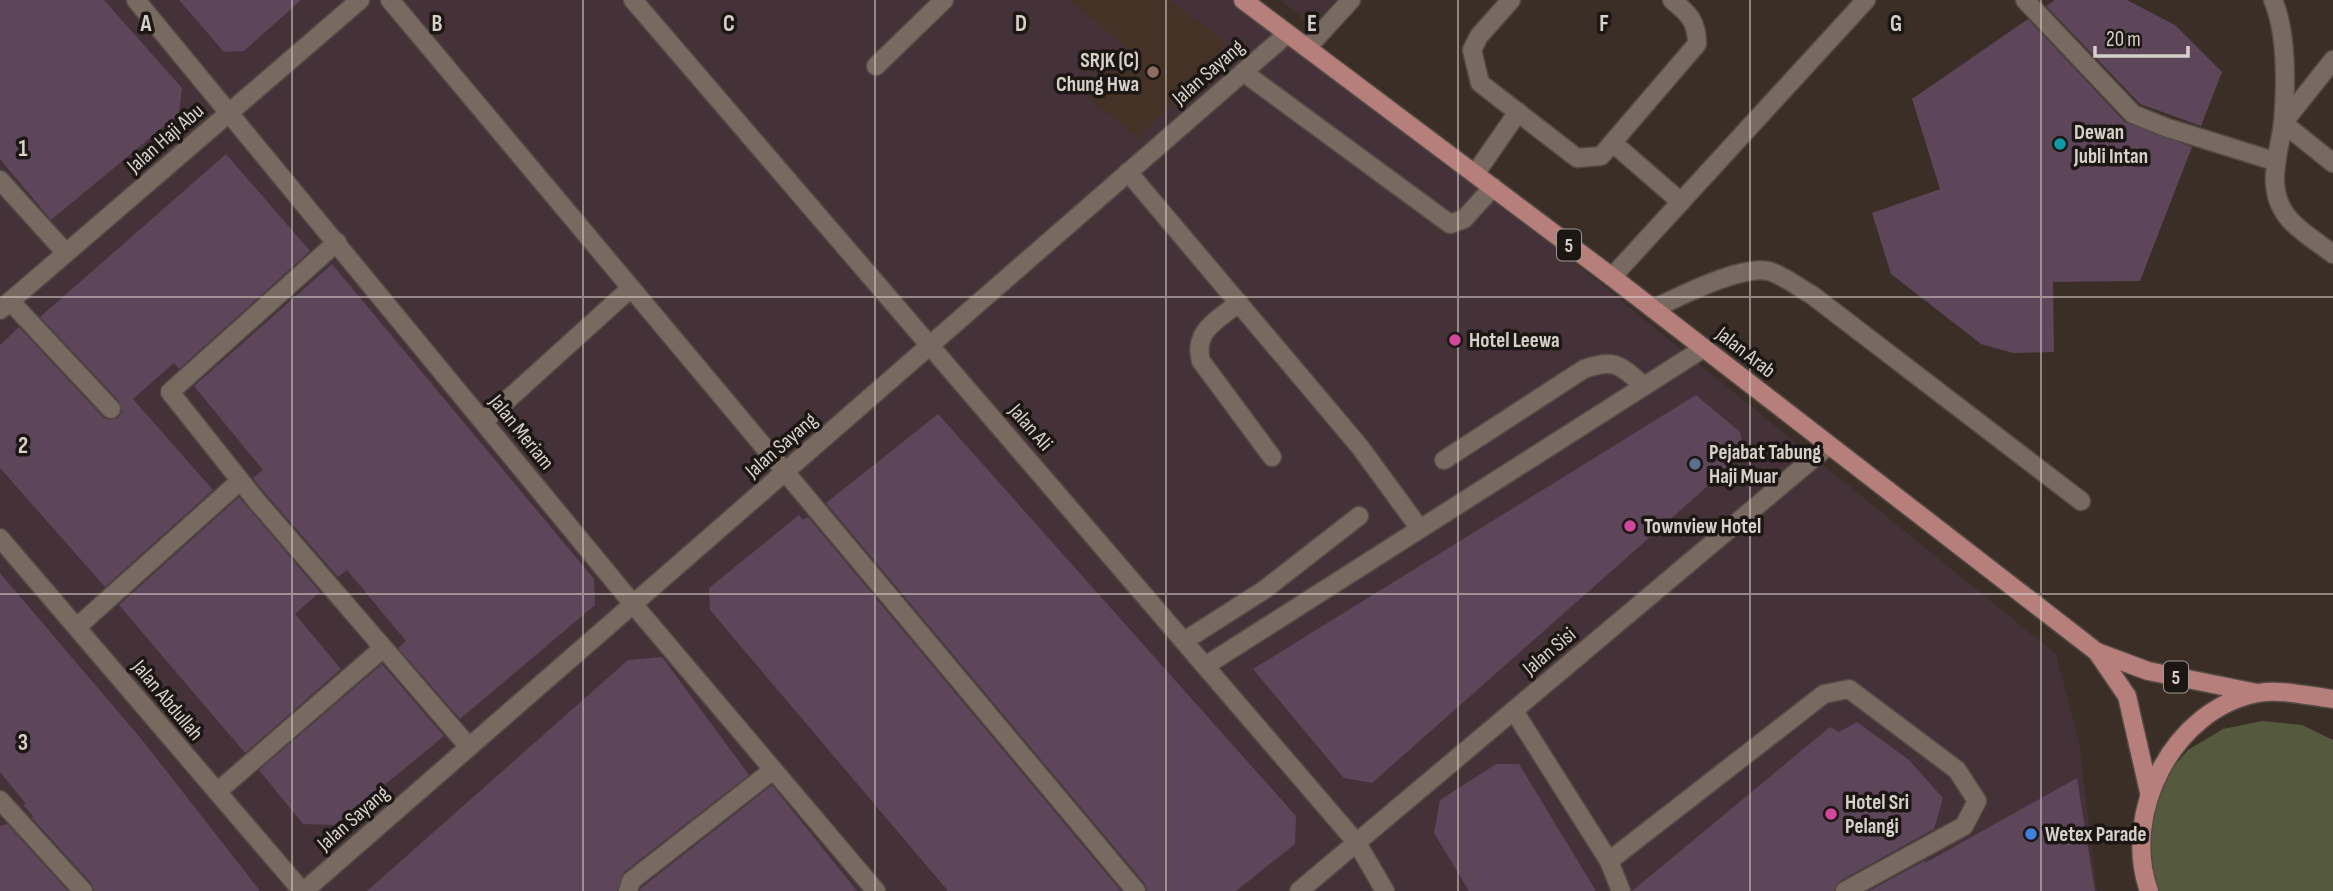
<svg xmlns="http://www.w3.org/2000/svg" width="2333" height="891" font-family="'Sofia Sans Condensed',sans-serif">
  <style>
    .commercial { fill: #453239 }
    .built { fill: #453227 }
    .green { fill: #555a3e }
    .building { fill: #5d455a }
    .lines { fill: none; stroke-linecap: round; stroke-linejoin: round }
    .minor-casing { stroke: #544a44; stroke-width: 21 }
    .major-casing { stroke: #544a44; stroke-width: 21 }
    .minor { stroke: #786961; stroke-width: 18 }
    .major { stroke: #b67f7c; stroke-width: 18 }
    .grid { fill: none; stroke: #d8d0cb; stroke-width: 2; stroke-opacity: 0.55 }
    .education-dot { fill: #8d6e63; stroke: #1d1714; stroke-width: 2.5 }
    .culture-dot { fill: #0f9aa8; stroke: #1d1714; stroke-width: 2.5 }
    .hotel-dot { fill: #d1479c; stroke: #1d1714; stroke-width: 2.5 }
    .service-dot { fill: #5c6f8a; stroke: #1d1714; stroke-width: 2.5 }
    .shop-dot { fill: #3f7fe0; stroke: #1d1714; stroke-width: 2.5 }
    .labels { text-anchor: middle; stroke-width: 7; stroke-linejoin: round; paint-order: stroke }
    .shield { fill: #1d1714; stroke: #a09894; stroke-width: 2 }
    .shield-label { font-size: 19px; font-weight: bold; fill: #d8d0cb }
    .poi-label { font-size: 21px; font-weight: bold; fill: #d8d0cb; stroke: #1d1714; text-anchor: start }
    .street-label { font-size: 21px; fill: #d8d0cb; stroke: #1d1714 }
    .grid-label { font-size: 23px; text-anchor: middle; font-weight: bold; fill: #d8d0cb; stroke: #1d1714; stroke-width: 7; stroke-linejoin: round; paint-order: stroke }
  </style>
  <rect width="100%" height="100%" fill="#3a2e27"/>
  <g class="commercial">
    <path d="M0 0H1251L2056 654 2079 742 2097 891H0Z"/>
    <path d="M1280 0H1336L1313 26Z"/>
  </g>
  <path class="built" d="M1069 0H1169L1227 43 1139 139 1087 98 1126 47Z"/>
  <path class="green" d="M2262 721 2302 725 2333 740V891H2151L2146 817 2162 780 2188 750 2223 729Z"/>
  <g class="building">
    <path d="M0 0H104L182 88 179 114 51 220 0 159Z"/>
    <path d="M179 0H301L244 51 224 52Z"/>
    <path d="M2055 0H2127L2175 25 2222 72 2201 126 2140 104 2046 6Z"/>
    <path d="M2028 19 2125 122 2192 147 2140 281 2053 282 2054 352 2013 353 1981 344 1891 274 1872 213 1940 189 1912 99Z"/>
    <path d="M226 154 310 251 179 369 174 363 133 399 213 490 105 587 0 468V345L19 327 103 417 108 420 118 418 122 412 119 401 40 317Z"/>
    <path d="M332 264 594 579 595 605 460 719 398 648 406 641 347 570 338 577 264 492 253 478 263 470 194 386Z"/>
    <path d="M1696 395 1740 432 1745 453 1372 783 1344 778 1253 669Z"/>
    <path d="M938 414 1296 816 1295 844 1236 891H1147L1145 884 826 503Z"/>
    <path d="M239 497 320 592 295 614 341 669 245 753 119 605Z"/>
    <path d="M799 515 803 520 808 517 1121 891H948L710 610 709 588Z"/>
    <path d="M0 573 143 741 260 891H94L91 883 31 817H34L23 805 26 804 0 772Z"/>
    <path d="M662 657 749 775 624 872 617 891H367L628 660Z"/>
    <path d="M382 664 444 736 336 825 303 824 259 770Z"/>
    <path d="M1857 722 1909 760 1943 798 1934 829 1840 881 1834 891H1632L1830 727 1839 732Z"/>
    <path d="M1496 764H1519L1596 891H1469L1434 833 1440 800Z"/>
    <path d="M2077 778 2095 891H1869L1926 860 1925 863Z"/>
    <path d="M772 785 857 891H640L641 888Z"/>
    <path d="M7 824 68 891H0V826Z"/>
  </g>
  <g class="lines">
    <g class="minor-casing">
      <g id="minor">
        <path d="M136 0 633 604 876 891"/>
        <path d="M390 0 1136 891"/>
        <path d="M633 0 1357 843 1385 891"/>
        <path d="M1511 0 1479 36 1472 50 1480 83 1577 158 1601 156 1697 44C1697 21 1689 14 1672 0"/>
        <path d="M2025 0 2133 114 2165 127 2274 161"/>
        <path d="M2273 0C2287 33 2286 86 2283 123 2279 156 2263 191 2291 221 2302 233 2320 244 2333 254"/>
        <path d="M1307 48 1351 0"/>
        <path d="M2333 60 2283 123 2333 163"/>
        <path d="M876 66 944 0"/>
        <path d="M1243 72 1450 224 1464 219 1493 187"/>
        <path d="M1613 143 1681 202"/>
        <path d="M1128 172 1360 447 1420 529"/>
        <path d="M1475 174 1518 112"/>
        <path d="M0 180 66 253"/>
        <path d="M337 242 170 392 255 499 469 747"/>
        <path d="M1612 277 1866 0"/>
        <path d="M10 301 111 409"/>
        <path d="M1239 303C1217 320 1193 331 1201 361L1272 457"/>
        <path d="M1653 309C1678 297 1741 265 1768 271 1782 274 1799 288 1812 295L2081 501"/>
        <path d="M0 310 360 0"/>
        <path d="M484 421 631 288"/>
        <path d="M1444 460 1584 369C1615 358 1620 365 1644 386"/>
        <path d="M0 538 302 891"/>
        <path d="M77 627 240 481"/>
        <path d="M1184 641 1264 590 1359 516"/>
        <path d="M1205 666 1704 348"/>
        <path d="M1514 711 1609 861 1621 891"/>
        <path d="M217 792 382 649"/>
        <path d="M0 800 83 891"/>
        <path d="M1609 861 1824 694 1849 689 1957 770 1977 801 1964 826 1845 891"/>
        <path d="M304 891 1287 34"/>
        <path d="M628 891 631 881 773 770"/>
        <path d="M1299 891 1828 446"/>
      </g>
    </g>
    <g class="major-casing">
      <g id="major">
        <path d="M1243 0 1612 277 2097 652 2127 696 2149 792"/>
        <path d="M2097 652 2148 671 2257 693"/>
        <path d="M2149 891C2121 813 2173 709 2258 693 2282 689 2309 696 2333 699"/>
      </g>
    </g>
    <use href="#minor" class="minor"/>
    <use href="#major" class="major"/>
  </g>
  <path class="grid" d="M292 0V891M583 0V891M875 0V891M1166 0V891M1458 0V891M1750 0V891M2041 0V891M0 297H2333M0 594H2333"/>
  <circle class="education-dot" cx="1153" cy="72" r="7"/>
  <circle class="culture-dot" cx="2060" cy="144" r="7"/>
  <g class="hotel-dot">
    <circle cx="1455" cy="340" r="7"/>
    <circle cx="1630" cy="526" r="7"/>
    <circle cx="1831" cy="814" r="7"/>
  </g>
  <circle class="service-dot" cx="1695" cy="464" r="7"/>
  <circle class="shop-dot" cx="2031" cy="834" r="7"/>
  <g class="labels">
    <g class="shield">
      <rect x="1557" y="229.5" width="24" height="31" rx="5"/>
      <rect x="2164" y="661.5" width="24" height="31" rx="5"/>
    </g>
    <g class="shield-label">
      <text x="1569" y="252">5</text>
      <text x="2176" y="684">5</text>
    </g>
    <g class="poi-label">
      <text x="1139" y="67" text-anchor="end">SRJK (C)<tspan x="1139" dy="24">Chung Hwa</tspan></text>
      <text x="2074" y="139">Dewan<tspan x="2074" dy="24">Jubli Intan</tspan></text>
      <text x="1469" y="347">Hotel Leewa</text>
      <text x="1709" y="459">Pejabat Tabung<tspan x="1709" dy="24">Haji Muar</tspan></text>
      <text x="1644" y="533">Townview Hotel</text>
      <text x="1845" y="809">Hotel Sri<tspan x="1845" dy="24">Pelangi</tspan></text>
      <text x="2045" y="841">Wetex Parade</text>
    </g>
    <g class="street-label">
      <text transform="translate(1208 72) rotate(-41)" y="7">Jalan Sayang</text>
      <text transform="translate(165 138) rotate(-41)" y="7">Jalan Haji Abu</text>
      <text transform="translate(1746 352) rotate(38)" y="7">Jalan Arab</text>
      <text transform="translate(1031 427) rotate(49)" y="7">Jalan Ali</text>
      <text transform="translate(522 432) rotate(51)" y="7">Jalan Meriam</text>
      <text transform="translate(781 445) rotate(-41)" y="7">Jalan Sayang</text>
      <text transform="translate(1549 651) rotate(-40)" y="7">Jalan Sisi</text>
      <text transform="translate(168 700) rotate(50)" y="7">Jalan Abdullah</text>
      <text transform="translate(353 818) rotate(-41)" y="7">Jalan Sayang</text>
    </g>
  </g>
  <g class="grid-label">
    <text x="146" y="31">A</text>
    <text x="437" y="31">B</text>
    <text x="729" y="31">C</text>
    <text x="1021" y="31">D</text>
    <text x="1312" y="31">E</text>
    <text x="1604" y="31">F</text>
    <text x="1896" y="31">G</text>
    <text x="23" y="156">1</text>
    <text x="23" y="453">2</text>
    <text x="23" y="750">3</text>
  </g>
  <path d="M2095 46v10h93v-10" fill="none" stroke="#d8d0cb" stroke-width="3.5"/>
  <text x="2106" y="46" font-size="21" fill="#d8d0cb" stroke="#1d1714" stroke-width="5" paint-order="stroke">20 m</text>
</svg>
